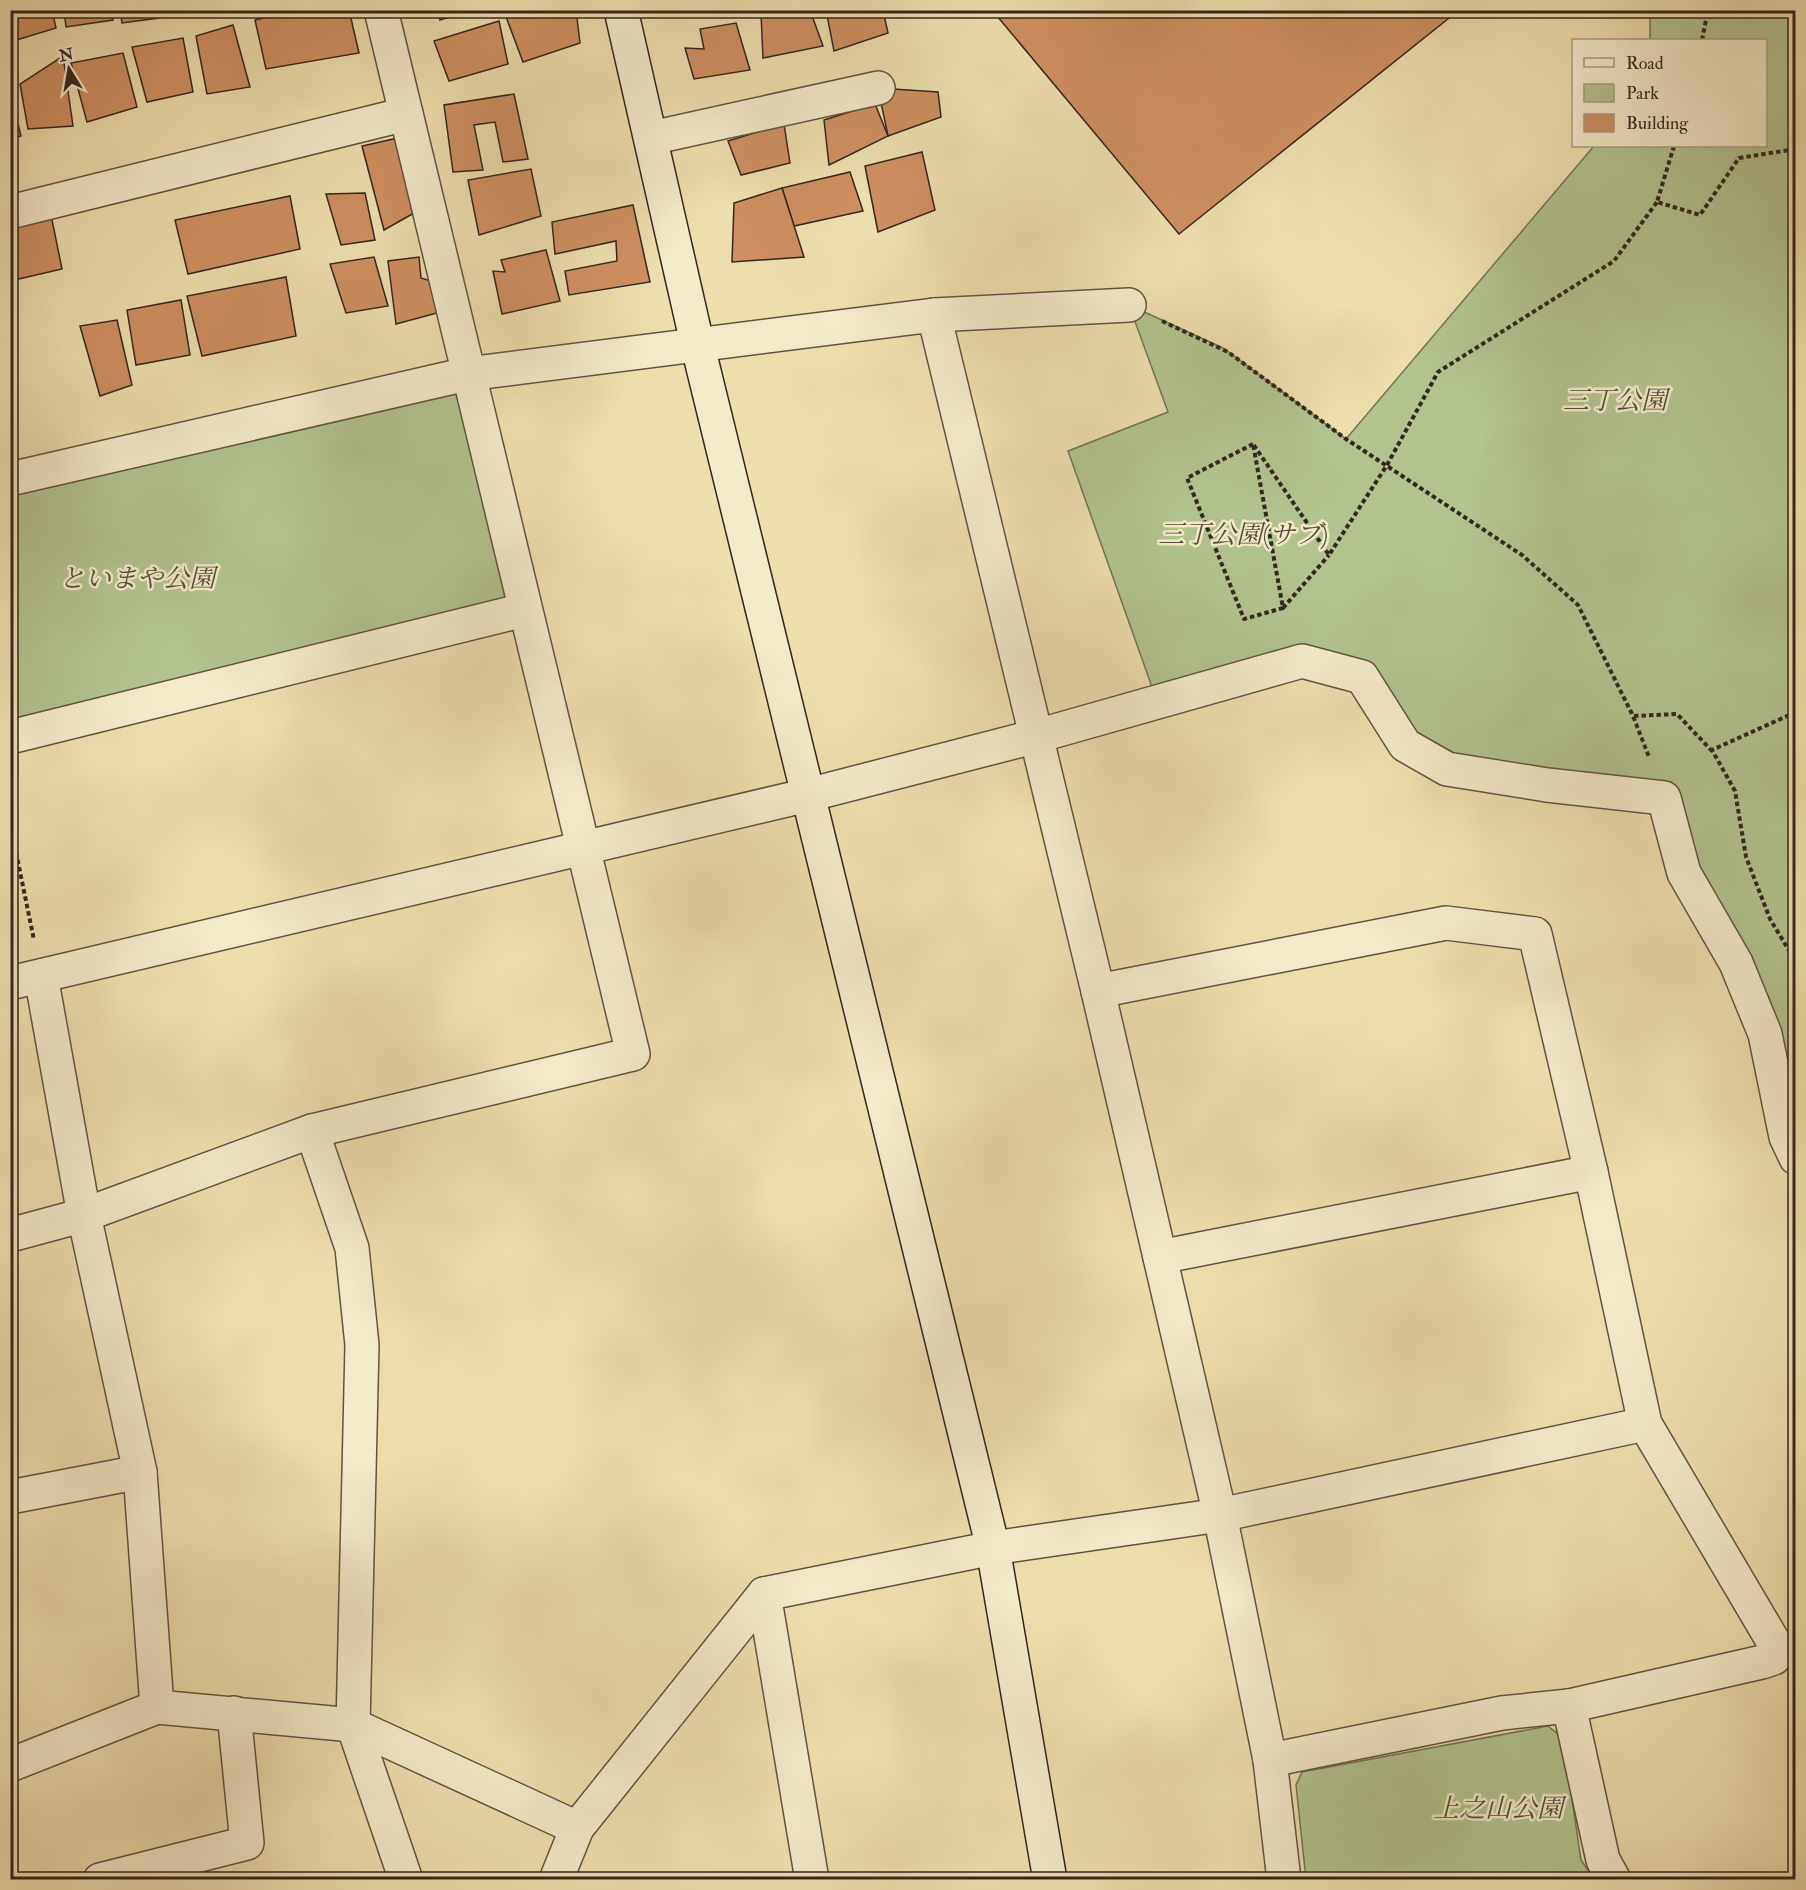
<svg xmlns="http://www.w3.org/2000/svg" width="1806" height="1890" font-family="'IM FELL Double Pica','Noto Serif JP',serif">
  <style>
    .green { fill: #b2c38e; stroke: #727457; stroke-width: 1.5 }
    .building { fill: #cf8f60; stroke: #322620; stroke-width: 1.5 }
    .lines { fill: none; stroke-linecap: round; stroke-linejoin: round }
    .street-casing { stroke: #615443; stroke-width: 36 }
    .secondary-casing { stroke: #322620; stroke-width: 36 }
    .path { stroke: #322620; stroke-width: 4; stroke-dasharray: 4.5 3; stroke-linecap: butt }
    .street { stroke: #f3eac9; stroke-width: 33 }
    .secondary { stroke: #f3eac9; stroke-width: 33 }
    .labels { text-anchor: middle; stroke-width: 5; stroke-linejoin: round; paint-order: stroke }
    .park-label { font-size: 26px; font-style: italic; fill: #524d3c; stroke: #f3eac9 }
  </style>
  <rect width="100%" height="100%" fill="#eddfac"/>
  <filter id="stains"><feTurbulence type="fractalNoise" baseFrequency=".00333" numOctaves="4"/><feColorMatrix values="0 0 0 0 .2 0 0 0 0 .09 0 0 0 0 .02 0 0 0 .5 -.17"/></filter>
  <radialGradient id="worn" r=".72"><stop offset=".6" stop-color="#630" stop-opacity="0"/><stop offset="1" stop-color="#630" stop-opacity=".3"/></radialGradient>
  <g class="green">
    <path d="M1650 11H1795V1158L1664 798 1447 769 1362 677 1302 661 1157 701 1068 451 1168 412 1129 305 1223 348 1346 439 1594 146H1766V40H1650Z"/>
    <path d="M467 374 524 610 11 737 10 479Z"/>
    <path d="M1548 1726 1563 1738 1581 1860 1594 1879H1306L1296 1785 1302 1772Z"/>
  </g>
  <g class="building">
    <path d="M10 10H52L56 28 10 42Z"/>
    <path d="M64 10H111L113 20 66 27Z"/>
    <path d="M120 10H158L159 18 122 23Z"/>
    <path d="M295 10H349L359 53 266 69 255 20Z"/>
    <path d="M439 10H472L440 20Z"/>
    <path d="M517 10H576L580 43 523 62 505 14Z"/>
    <path d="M791 10H810L823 46 763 58 761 14Z"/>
    <path d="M826 10H883L888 33 834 51Z"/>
    <path d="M992 10H1459L1179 234Z"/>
    <path d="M499 21 508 64 449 81 434 41Z"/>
    <path d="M736 23 750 70 694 79 685 48 704 49 700 29Z"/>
    <path d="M233 25 250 87 207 94 196 36Z"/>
    <path d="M183 38 193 92 147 102 132 47Z"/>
    <path d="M123 53 137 107 87 122 71 63Z"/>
    <path d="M63 56 73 126 28 129 20 84Z"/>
    <path d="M878 88 938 92 941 117 888 136Z"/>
    <path d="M10 91 21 136 10 139Z"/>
    <path d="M514 94 528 159 503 162 495 122 474 125 483 170 453 172 444 105Z"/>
    <path d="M875 104 888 136 829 165 824 120Z"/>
    <path d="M784 124 790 163 741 175 728 141Z"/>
    <path d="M398 138 414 213 384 230 362 146Z"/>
    <path d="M922 152 935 210 878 232 865 166Z"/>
    <path d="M531 169 541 216 479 235 468 180Z"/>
    <path d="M850 172 863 211 794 226 782 188Z"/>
    <path d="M782 188 804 257 732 262 734 203Z"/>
    <path d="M365 193 375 240 341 245 326 194Z"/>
    <path d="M290 196 300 249 188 274 175 220Z"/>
    <path d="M633 205 650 282 569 295 565 271 617 261 616 241 555 254 552 222Z"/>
    <path d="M51 215 62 269 10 281V225Z"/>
    <path d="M546 250 560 301 502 314 493 271 505 272 501 260Z"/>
    <path d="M374 257 388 306 346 313 330 264Z"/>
    <path d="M419 257 421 278 431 281 437 313 396 324 388 261Z"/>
    <path d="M286 277 296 336 202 356 187 296Z"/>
    <path d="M181 300 190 355 136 365 127 310Z"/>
    <path d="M117 320 132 385 100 396 80 326Z"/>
  </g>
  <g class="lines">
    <g class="street-casing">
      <g id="street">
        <path d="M651 138 878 88"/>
        <path d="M10 212 406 114"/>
        <path d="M934 315 1098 991 1220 1515 1270 1760 1284 1880"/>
        <path d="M10 479 467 374 934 315 1129 305"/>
        <path d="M10 737 524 610"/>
        <path d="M10 983 808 795 1037 736 1302 661 1362 677 1405 745 1447 769 1547 785 1664 798 1684 873 1736 963 1765 1034 1786 1137 1796 1158"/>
        <path d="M1098 991 1446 923 1535 934 1591 1172"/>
        <path d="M312 1131 352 1248 362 1345 353 1725 406 1880"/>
        <path d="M10 1235 84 1215 312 1131 633 1054 381 10"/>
        <path d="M1160 1257 1591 1172 1645 1424 1779 1651 1774 1658 1762 1662 1569 1706 1502 1713 1270 1760"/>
        <path d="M10 1497 140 1472"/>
        <path d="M1569 1706 1603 1860 1614 1880"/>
        <path d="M157 1707 353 1725 577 1828"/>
        <path d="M10 1765 157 1707 140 1472 84 1215 41 976"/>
        <path d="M100 1880 247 1843 234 1713"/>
        <path d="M556 1880 577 1828 764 1594"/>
        <path d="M812 1880 764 1594 993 1548 1220 1515 1645 1424"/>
      </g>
    </g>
    <g class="secondary-casing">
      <path id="secondary" d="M621 10 698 347 993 1548 1050 1880"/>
    </g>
    <g class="path">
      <path d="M1702 40 1707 15 1712 10"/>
      <path d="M1674 146 1657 202 1700 215 1739 158 1796 149"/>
      <path d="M1162 321 1228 352 1346 439 1522 555 1578 605 1633 716 1649 757"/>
      <path d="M1253 444 1187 478 1244 619 1283 608 1253 444 1329 555 1387 465 1438 372 1614 261 1657 202"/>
      <path d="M1283 608 1329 555"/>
      <path d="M1796 712 1712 750 1735 791 1746 857 1770 919 1796 962"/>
      <path d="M1634 716 1677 714 1712 751"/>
      <path d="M10 823 34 940"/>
    </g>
    <use href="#street" class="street"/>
    <use href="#secondary" class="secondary"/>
  </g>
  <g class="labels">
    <g class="park-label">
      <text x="1615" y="409">三丁公園</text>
      <text x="1243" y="543">三丁公園(サブ)</text>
      <text x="137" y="587">といまや公園</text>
      <text x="1498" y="1817">上之山公園</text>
    </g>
  </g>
  <rect width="1806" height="1890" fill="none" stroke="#eddfac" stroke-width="36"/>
  <rect x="12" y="12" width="1782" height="1866" fill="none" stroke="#322620" stroke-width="3"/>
  <rect x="18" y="18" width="1770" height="1854" fill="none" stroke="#322620" stroke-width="1.5"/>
  <rect x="1572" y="39" width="195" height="108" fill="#f3eac9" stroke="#a69c85" stroke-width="1.5"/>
  <rect x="1584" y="58" width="30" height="9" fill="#f3eac9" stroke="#a69c85" stroke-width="1.5"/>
  <text x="1626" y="69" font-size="18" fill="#322620">Road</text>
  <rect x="1584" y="84" width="30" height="18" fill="#b2c38e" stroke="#a69c85" stroke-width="1.5"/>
  <text x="1626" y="99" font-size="18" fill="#322620">Park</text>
  <rect x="1584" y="114" width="30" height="18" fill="#cf8f60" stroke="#a69c85" stroke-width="1.5"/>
  <text x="1626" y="129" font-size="18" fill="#322620">Building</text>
  <g transform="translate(69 69) rotate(349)" stroke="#f3eac9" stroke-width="4.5" paint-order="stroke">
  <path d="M0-4.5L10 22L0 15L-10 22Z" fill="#322620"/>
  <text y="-9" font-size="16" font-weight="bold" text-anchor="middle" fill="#322620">N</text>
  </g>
  <rect width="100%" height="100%" filter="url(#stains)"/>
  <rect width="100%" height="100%" fill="url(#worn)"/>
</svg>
